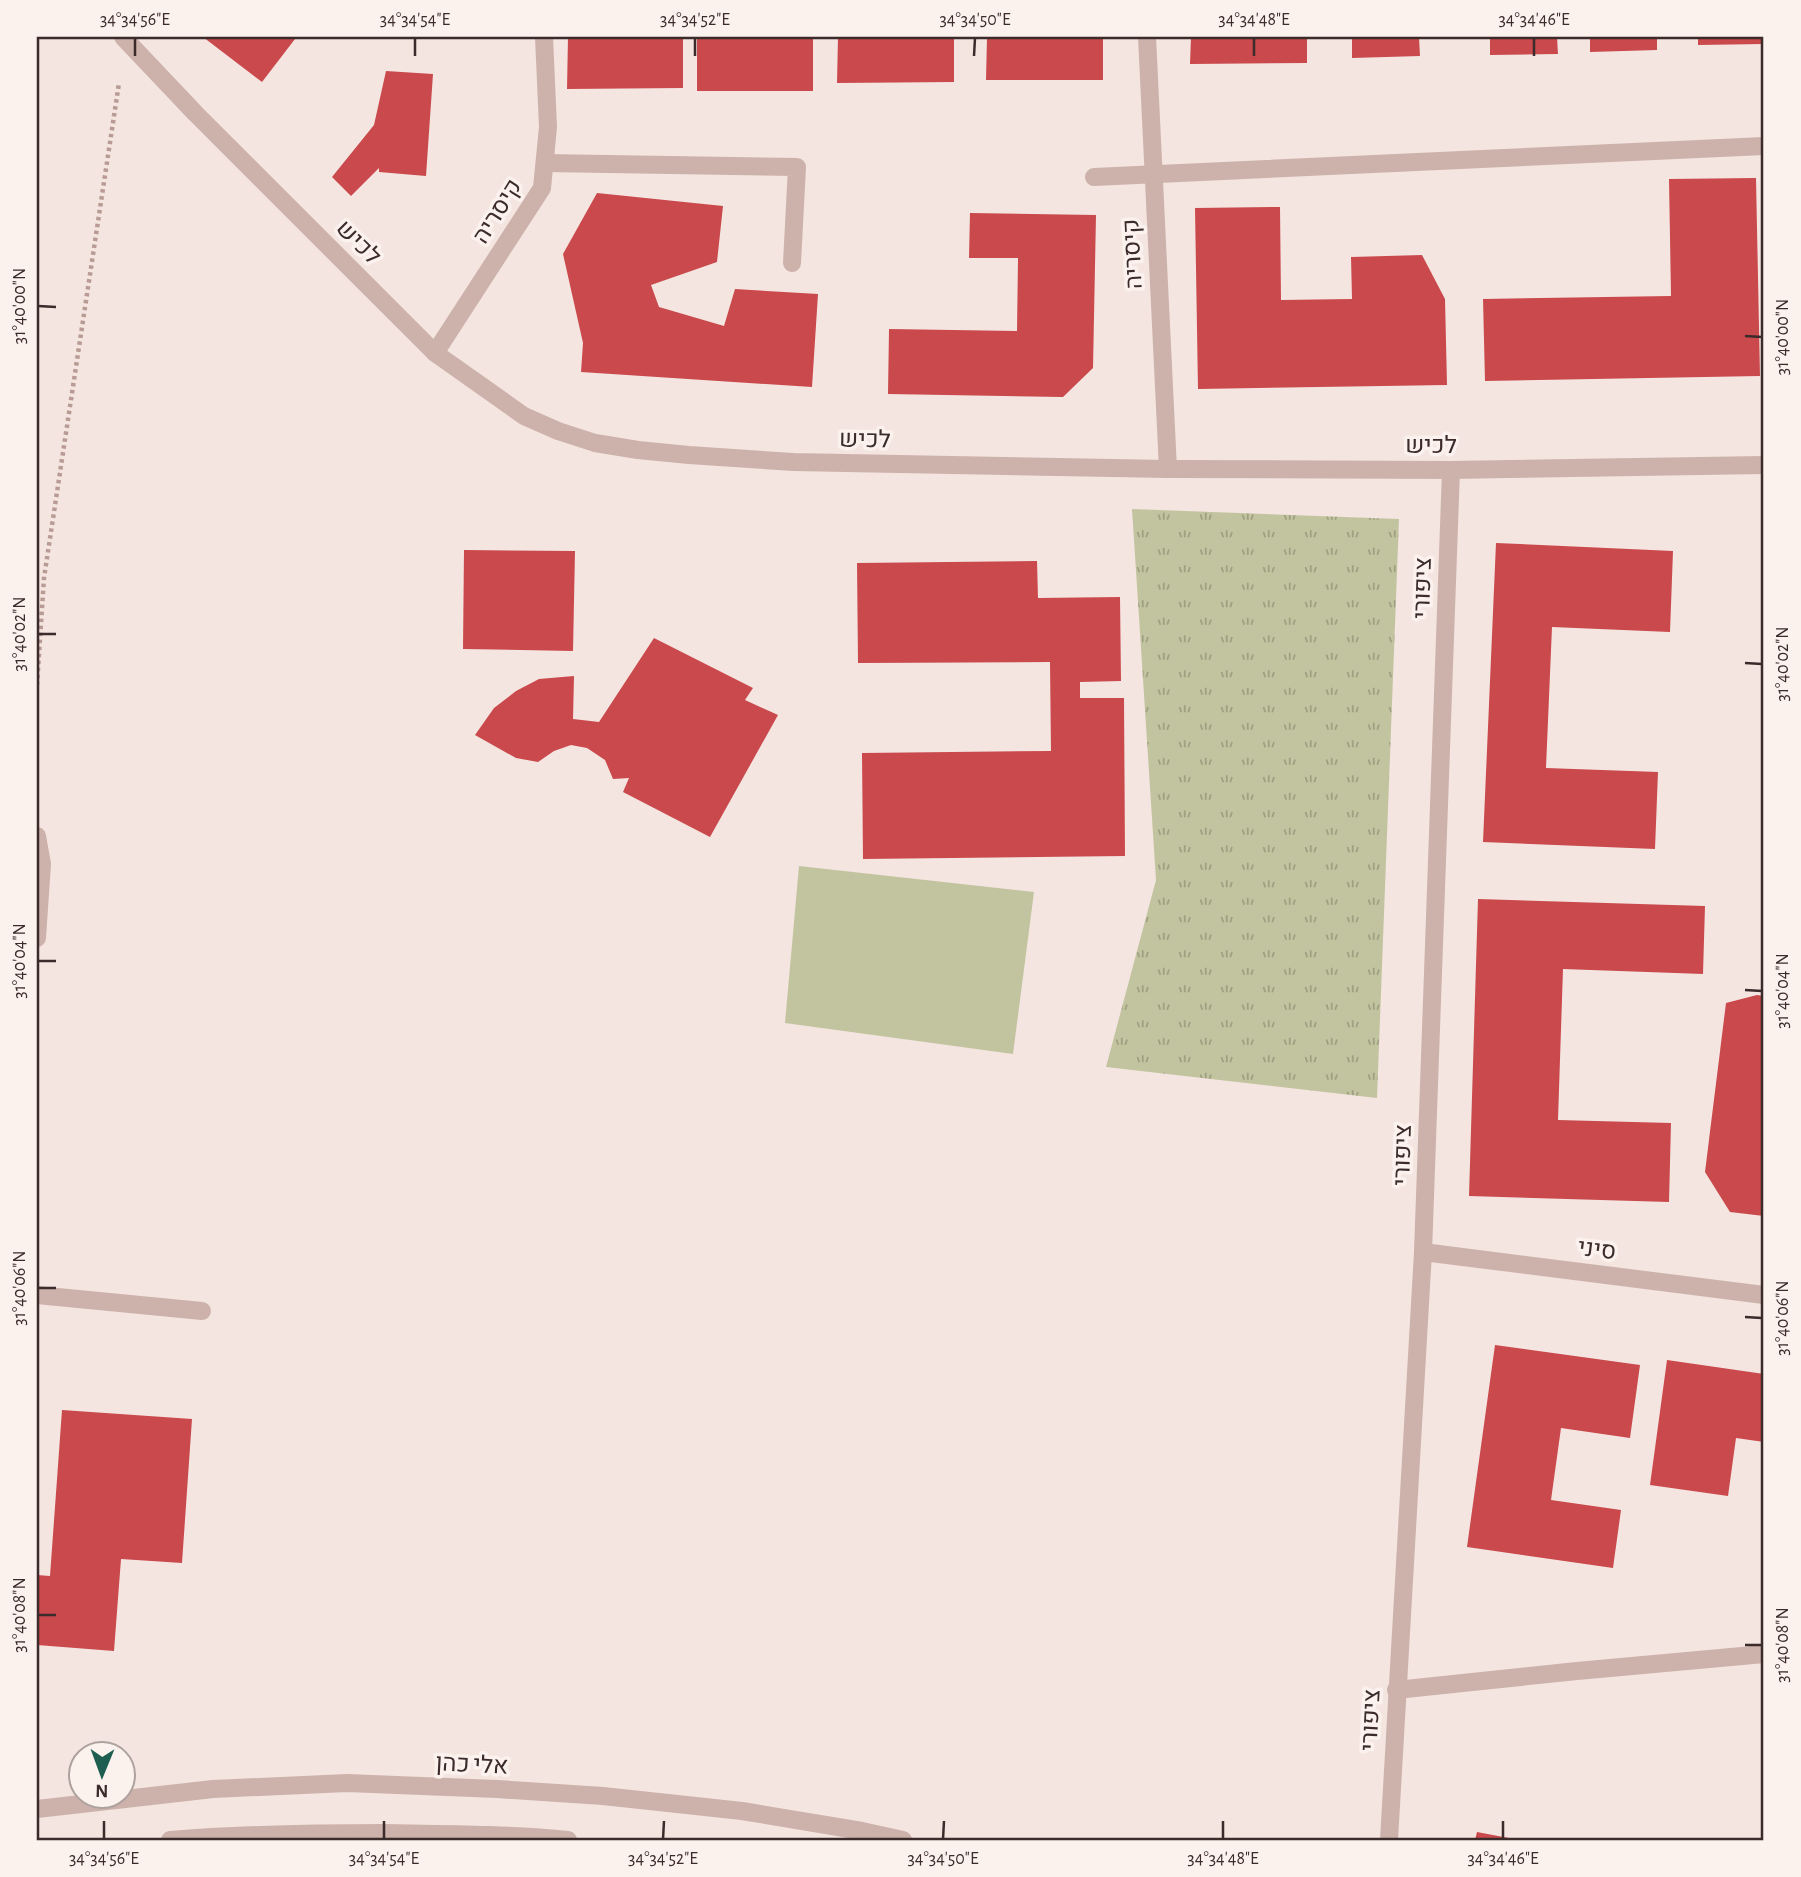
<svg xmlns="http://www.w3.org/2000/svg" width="1801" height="1877" font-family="'Alegreya Sans',Heebo,sans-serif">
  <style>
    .grass { fill: #c2c49f }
    .park { fill: url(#park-tufts) }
    .building { fill: #ca494c }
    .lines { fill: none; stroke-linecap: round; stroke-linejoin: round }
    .path { stroke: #b99b95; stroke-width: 4.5; stroke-dasharray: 3.5 3.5; stroke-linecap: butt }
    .service { stroke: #cdb2ab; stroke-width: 18 }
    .minor { stroke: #cdb2ab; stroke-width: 18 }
    .tertiary { stroke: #cdb2ab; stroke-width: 18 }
    .ticks { fill: none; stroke: #3b2b2b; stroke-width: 2.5 }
    .labels { text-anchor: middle; stroke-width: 7; stroke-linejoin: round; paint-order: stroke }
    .street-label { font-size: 24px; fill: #3b2b2b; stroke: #fbf1ed }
    .neatline { fill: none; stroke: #3b2b2b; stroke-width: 2.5 }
    .ticks-label { font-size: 18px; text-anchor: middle; fill: #3b2b2b }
  </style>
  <defs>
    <pattern id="park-tufts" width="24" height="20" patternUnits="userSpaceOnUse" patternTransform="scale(1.75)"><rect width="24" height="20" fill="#c2c49f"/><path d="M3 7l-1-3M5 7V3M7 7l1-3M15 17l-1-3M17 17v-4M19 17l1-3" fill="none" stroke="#9f9f82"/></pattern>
  </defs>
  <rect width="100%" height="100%" fill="#f4e5e0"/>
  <path class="grass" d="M799 866 1034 892 1013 1054 785 1023Z"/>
  <path class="park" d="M1132 509 1399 519 1377 1098 1106 1067 1156 880Z"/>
  <g class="building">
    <path d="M203 37H292L295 39 262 82Z"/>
    <path d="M568 37H683V88L567 89Z"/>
    <rect x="697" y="37" width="116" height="54"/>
    <path d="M838 37H954V82L837 83Z"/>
    <path d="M987 37H1103V80H986Z"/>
    <path d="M1191 37H1307V63L1190 64Z"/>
    <path d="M1352 37H1419L1420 56 1352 58Z"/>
    <path d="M1490 37H1557L1558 54 1490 55Z"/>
    <path d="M1590 37H1657V50L1590 52Z"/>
    <path d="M1698 37H1764V44L1698 45Z"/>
    <path d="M386 71 433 74 426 176 379 172V168L351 196 332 177 374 125Z"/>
    <path d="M1756 178 1760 376 1485 381 1483 299 1671 296 1669 179Z"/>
    <path d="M597 193 723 206 717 262 651 285 659 307 724 326 735 289 818 294 812 387 581 372 583 343 563 254Z"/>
    <path d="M1280 207 1281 300 1352 299 1351 257 1422 255 1445 299 1447 385 1198 389 1195 208Z"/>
    <path d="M970 213 1096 215 1093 368 1063 397 888 394 889 329 1017 331 1018 258H969Z"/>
    <path d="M1496 543 1673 551 1670 632 1552 627 1546 768 1658 772 1655 849 1483 842Z"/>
    <path d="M464 550 575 551 573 651 463 649Z"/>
    <path d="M1037 561 1038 598 1120 597 1121 681 1080 682V698H1124L1125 856 863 859 862 753 1051 751 1050 662 858 663 857 563Z"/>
    <path d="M654 638 753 688 745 700 778 715 710 837 623 792 629 778 613 779 605 760 587 748 571 745 554 751 538 762 516 758 475 735 494 708 516 691 539 679 574 676 573 719 599 722Z"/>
    <path d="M1478 899 1705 906 1703 974 1563 969 1558 1120 1671 1123 1669 1202 1469 1196Z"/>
    <path d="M1757 995 1764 996V1216L1730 1212 1705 1172 1726 1003Z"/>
    <path d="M1495 1345 1640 1365 1630 1438 1561 1428 1551 1500 1621 1510 1613 1568 1467 1547Z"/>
    <path d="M1667 1360 1764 1374V1442L1736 1438 1728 1496 1650 1485Z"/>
    <path d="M62 1410 192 1419 182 1563 121 1559 114 1651 37 1645V1575L50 1576Z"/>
    <path d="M1477 1832 1514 1839V1840H1475Z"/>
  </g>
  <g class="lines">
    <path class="path" d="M37 685 44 578 119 83"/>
    <g class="service">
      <path d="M545 163 797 167 792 263"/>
      <path d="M1094 177 1764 146"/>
    </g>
    <g class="minor">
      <path d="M123 37 196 114 435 353 524 416 558 431 595 443 638 450 689 455 793 462 1168 469 1451 470 1764 465"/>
      <path d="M1147 37 1168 469"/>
      <path d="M435 353 542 188 548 127 544 37"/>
      <path d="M37 836 42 864 37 938"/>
      <path d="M1423 1252 1764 1295"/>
      <path d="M37 1295 202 1311"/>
      <path d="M1396 1690 1577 1671 1764 1654"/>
      <path d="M1389 1840 1423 1252 1451 470"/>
    </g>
    <g class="tertiary">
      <path d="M37 1809 213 1789 347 1783 497 1789 603 1796 742 1811 862 1831 903 1840"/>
      <path d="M170 1840C242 1834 313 1833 385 1833 446 1834 508 1834 568 1840"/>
    </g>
  </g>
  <path class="ticks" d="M135 56V38M415 56V38M695 56V38M974 56 975 38M1254 56V38M1534 56V38M38 306 56 307M1745 336 1762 337M38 634H56M1745 663 1762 664M38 961H56M1745 990 1762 991M38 1288H56M1745 1317 1762 1318M38 1615H56M1745 1645H1762M104 1839V1821M384 1839V1821M663 1839 664 1821M943 1839 944 1821M1223 1839V1821M1503 1839V1821"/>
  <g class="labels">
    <g class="street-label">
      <text transform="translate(497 211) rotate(-58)" y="8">קיסריה</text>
      <text transform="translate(359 242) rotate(45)" y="8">לכיש</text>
      <text transform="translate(1132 254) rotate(-93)" y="8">קיסריה</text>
      <text transform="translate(865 439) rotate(1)" y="8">לכיש</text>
      <text x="1431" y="453">לכיש</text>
      <text transform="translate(1422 588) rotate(-88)" y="8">ציפורי</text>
      <text transform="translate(1402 1155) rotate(-88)" y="8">ציפורי</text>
      <text transform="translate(1597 1249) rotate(7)" y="8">סיני</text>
      <text transform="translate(1370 1720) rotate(-87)" y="8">ציפורי</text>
      <text transform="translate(472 1764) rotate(3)" y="8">אלי כהן</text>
    </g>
  </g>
  <rect width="1801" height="1877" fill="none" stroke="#fbf1ed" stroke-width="77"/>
  <g transform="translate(102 1775) rotate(181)"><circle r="33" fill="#fbf1ed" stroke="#aea29f" stroke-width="2"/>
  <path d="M0-5L12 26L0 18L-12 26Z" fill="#1e5e51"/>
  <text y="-10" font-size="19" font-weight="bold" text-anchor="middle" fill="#3b2b2b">N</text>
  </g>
  <rect x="38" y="38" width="1724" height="1801" class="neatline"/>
  <g class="ticks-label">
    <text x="135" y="25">34°34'56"E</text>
    <text x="415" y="25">34°34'54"E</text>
    <text x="695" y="25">34°34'52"E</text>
    <text x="975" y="25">34°34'50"E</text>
    <text x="1254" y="25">34°34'48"E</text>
    <text x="1534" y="25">34°34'46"E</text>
    <text transform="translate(19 306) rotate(-90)" y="6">31°40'00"N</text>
    <text transform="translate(1782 337) rotate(-90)" y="6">31°40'00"N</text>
    <text transform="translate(19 634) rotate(-90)" y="6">31°40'02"N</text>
    <text transform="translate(1782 664) rotate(-90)" y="6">31°40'02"N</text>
    <text transform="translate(19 961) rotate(-90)" y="6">31°40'04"N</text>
    <text transform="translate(1782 991) rotate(-90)" y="6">31°40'04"N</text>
    <text transform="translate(19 1288) rotate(-90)" y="6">31°40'06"N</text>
    <text transform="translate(1782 1318) rotate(-90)" y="6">31°40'06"N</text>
    <text transform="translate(19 1615) rotate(-90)" y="6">31°40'08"N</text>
    <text transform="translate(1782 1645) rotate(-90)" y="6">31°40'08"N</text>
    <text x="104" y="1864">34°34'56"E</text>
    <text x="384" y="1864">34°34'54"E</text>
    <text x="663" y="1864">34°34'52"E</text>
    <text x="943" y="1864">34°34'50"E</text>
    <text x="1223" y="1864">34°34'48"E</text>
    <text x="1503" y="1864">34°34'46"E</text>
  </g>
</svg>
